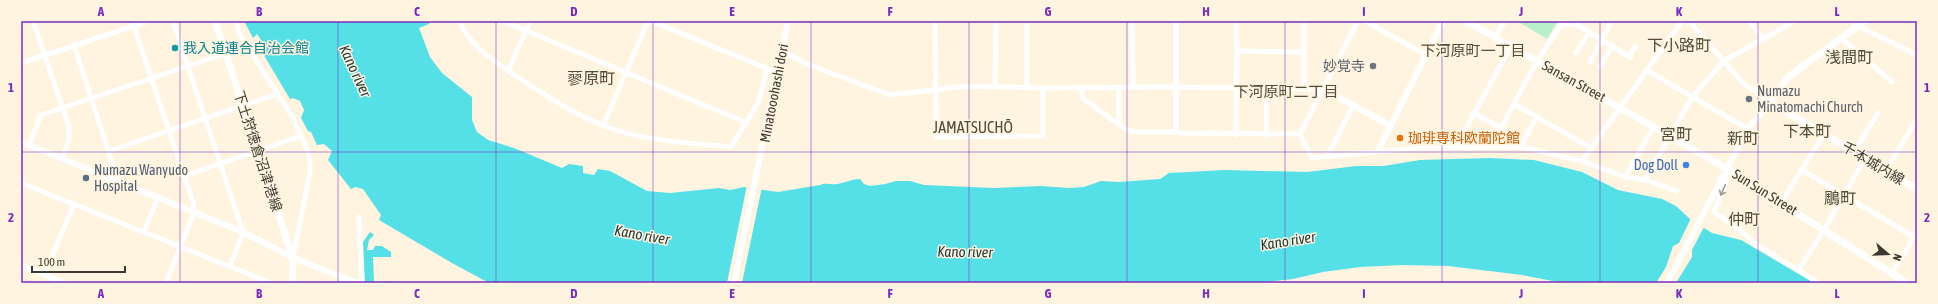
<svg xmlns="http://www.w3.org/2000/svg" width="1938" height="304" font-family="'Asap Condensed','Noto Sans JP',sans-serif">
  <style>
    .green { fill: #b9f0cc }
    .water { fill: #55e0e8 }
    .pier { fill: #fef4e0 }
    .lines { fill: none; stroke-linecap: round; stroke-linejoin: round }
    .minor { stroke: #fff; stroke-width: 5 }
    .tertiary { stroke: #fff; stroke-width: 6 }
    .secondary { stroke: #fff; stroke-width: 7 }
    .oneway { stroke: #9e9c98 }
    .grid { fill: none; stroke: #7b2cbf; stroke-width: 1; stroke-opacity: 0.55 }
    .culture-dot { fill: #0f9aa8; stroke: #fef4e0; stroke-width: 1.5 }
    .worship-dot { fill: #6b7280; stroke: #fef4e0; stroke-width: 1.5 }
    .food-dot { fill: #e8710a; stroke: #fef4e0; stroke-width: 1.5 }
    .shop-dot { fill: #3f7fe0; stroke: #fef4e0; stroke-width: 1.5 }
    .service-dot { fill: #5c6f8a; stroke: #fef4e0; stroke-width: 1.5 }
    .labels { text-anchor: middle; stroke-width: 3; stroke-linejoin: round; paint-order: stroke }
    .culture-label { font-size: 14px; fill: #0d838f; stroke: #fef4e0; text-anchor: start }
    .worship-label { font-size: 14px; fill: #5b616d; stroke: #fef4e0; text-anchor: end }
    .street-label { font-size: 14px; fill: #3d3931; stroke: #fef4e0 }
    .food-label { font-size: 14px; fill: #c56008; stroke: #fef4e0; text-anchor: start }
    .shop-label { font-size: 14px; fill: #366cbe; stroke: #fef4e0; text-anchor: end }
    .service-label { font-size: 14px; fill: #4e5e75; stroke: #fef4e0; text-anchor: start }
    .neighbourhood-label { font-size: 15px; fill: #544c3b; stroke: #fef4e0 }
    .water-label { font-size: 15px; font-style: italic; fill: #243b3d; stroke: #fef4e0 }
    .quarter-label { font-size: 16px; fill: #544c3b; stroke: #fef4e0 }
    .neatline { fill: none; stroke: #7b2cbf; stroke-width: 1.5 }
    .grid-label { font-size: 13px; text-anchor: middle; font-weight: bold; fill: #7b2cbf }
  </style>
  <rect width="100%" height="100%" fill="#fef4e0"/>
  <path class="green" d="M1517 21H1558L1547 39Z"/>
  <g class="water">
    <path d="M244 21H429V24L419 28 430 57 442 73 472 97V120L477 132 488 140 514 148 562 168 569 164 583 166V173L594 175 598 169 610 171 647 191 670 193 719 188 730 190 744 187 778 192 820 185C826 182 830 185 837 184 845 183 851 179 860 179L864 184 870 186 885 184 896 181H910L924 185 994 188 1041 186 1069 188 1084 187 1101 181 1119 182 1160 179 1169 173 1225 170 1307 172 1356 166H1383L1420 160 1490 158 1534 160 1582 172 1618 190 1662 199 1676 206 1690 219 1712 233 1741 240 1814 283H1653L1649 282 1646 283H1563L1522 275 1448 266 1403 265 1360 267 1323 272 1293 279 1256 283H489L452 263 379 220 381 215 363 189 355 187 351 189 328 160 332 151 324 144 317 145 311 132 308 131 301 118 304 110 300 101 293 98 290 99 262 52 263 43 257 34 253 38Z"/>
    <path d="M370 232 374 235 369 240 367 250H373L375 246H382L391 252V257H373L374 282 391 281V283H365L363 242Z"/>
  </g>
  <g class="pier">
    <path d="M747 185 762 187 742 283H727Z"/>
    <path d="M1691 218 1705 225 1692 250V257L1676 283H1656L1666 267 1673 246 1679 243Z"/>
  </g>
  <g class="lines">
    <g class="minor">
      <path d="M33 21 69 127V140L62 159"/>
      <path d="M132 21 193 202 194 212 166 283"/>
      <path d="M173 21 243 232 230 266"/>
      <path d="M236 21 239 33 293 118 308 152 310 161V172L293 257"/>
      <path d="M460 21C468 45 493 60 513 74 542 93 570 112 602 125 640 141 691 143 731 147L758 103 767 69"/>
      <path d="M503 21 747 123"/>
      <path d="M651 21 778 73"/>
      <path d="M935 21 936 137 1043 136V88"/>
      <path d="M1132 21 1133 87"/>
      <path d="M1236 21 1237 51 1236 135"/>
      <path d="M1365 21 1426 55"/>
      <path d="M1689 21 1743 83 1770 102"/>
      <path d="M1750 21 1763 39"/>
      <path d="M1561 25 1576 24 1631 58"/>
      <path d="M1858 26 1917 55"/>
      <path d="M1495 37 1505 21"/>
      <path d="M1841 38 1892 82"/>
      <path d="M74 45 118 181"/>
      <path d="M783 51 807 64 890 95 966 86 1043 88 1162 87 1323 89"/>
      <path d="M1237 51 1304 52"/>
      <path d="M1576 53 1589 32"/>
      <path d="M1629 56 1635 47"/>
      <path d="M1590 62 1611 23"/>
      <path d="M21 63 149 21"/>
      <path d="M1600 67 1612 46"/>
      <path d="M1646 70 1748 129"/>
      <path d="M508 71 530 21"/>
      <path d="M995 86 996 21"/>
      <path d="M1027 87V21"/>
      <path d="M1082 87V98L1127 130 1135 132H1176L1179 133 1300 134"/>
      <path d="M1119 87V124"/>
      <path d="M1304 88V21"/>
      <path d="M1514 104 1591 148"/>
      <path d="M1474 113 1501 128"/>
      <path d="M603 126 648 21"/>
      <path d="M1300 134 1312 158 1418 148 1521 147 1582 161 1625 177 1645 180 1677 191"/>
      <path d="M1300 134 1358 21"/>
      <path d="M1266 135 1267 88"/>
      <path d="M29 145 41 115 248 46"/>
      <path d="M1456 147 1511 46"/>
      <path d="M1491 147 1537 61 1561 25V21"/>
      <path d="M1521 147 1537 116"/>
      <path d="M109 151 277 94"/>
      <path d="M1854 152 1878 113"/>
      <path d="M1327 156 1353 106"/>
      <path d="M1582 161 1682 21"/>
      <path d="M1802 170 1914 237"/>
      <path d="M1886 170 1917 119"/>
      <path d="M1726 171V182L1714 212 1736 227 1757 245 1819 283"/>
      <path d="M184 176 301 136"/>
      <path d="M1625 177 1654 126"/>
      <path d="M1645 180 1693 96 1724 61 1795 21"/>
      <path d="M21 183 271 283"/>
      <path d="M1781 203 1824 134"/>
      <path d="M359 217 362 283"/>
      <path d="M144 232 158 197"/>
      <path d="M1799 269 1824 230 1865 158"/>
      <path d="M1892 273 1917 232"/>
      <path d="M44 275 74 204"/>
    </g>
    <g class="tertiary">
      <path d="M1176 21V132"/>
      <path d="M1858 26 1865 21"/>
      <path d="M1323 89 1391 126"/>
      <path d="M21 142 243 232 293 258 357 283"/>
      <path d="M1378 151 1443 21"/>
      <path d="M21 265 64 283"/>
      <path d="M734 283 788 21"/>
      <path d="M1667 283 1748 129 1770 102"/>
    </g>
    <g class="secondary">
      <path d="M215 21 293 258 292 283"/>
      <path d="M1466 21 1726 168 1907 283"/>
      <path d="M1853 21 1858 26 1788 77 1770 102 1917 189"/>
    </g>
  </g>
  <defs><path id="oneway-shaft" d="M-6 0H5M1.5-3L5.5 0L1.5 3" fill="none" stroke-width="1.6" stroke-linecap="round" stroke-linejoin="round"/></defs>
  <use class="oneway" href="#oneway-shaft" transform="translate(1723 190) rotate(113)"/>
  <path class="grid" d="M180 21V283M338 21V283M496 21V283M653 21V283M811 21V283M969 21V283M1127 21V283M1285 21V283M1442 21V283M1600 21V283M1758 21V283M21 152H1917"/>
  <circle class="culture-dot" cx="175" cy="48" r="4"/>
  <g class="worship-dot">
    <circle cx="1373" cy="66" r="4"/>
    <circle cx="1749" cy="99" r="4"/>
  </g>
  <circle class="food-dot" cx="1400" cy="138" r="4"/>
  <circle class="shop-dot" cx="1686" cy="165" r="4"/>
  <circle class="service-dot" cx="86" cy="178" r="4"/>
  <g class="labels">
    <g class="culture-label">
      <text x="183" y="53">我入道連合自治会館</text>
    </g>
    <g class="worship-label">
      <text x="1365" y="71">妙覚寺</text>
      <text x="1757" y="96" text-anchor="start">Numazu<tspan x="1757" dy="16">Minatomachi Church</tspan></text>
    </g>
    <g class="street-label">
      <text transform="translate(1574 81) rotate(29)" y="5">Sansan Street</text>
      <text transform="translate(774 93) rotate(-79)" y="5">Minatooohashi dori</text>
      <text transform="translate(258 151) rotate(72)" y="5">下土狩徳倉沼津港線</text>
      <text transform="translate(1873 163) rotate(31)" y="5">千本城内線</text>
      <text transform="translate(1765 192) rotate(32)" y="5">Sun Sun Street</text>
    </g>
    <g class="food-label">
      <text x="1408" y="143">珈琲専科欧蘭陀館</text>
    </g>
    <g class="shop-label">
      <text x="1678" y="170">Dog Doll</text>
    </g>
    <g class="service-label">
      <text x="94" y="175">Numazu Wanyudo<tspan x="94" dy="16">Hospital</tspan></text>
    </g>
    <g class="neighbourhood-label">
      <text x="1473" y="56">下河原町一丁目</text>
      <text x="1286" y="97">下河原町二丁目</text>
    </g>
    <g class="water-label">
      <text transform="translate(355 71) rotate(65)" y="5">Kano river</text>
      <text transform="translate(642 235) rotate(10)" y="5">Kano river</text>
      <text transform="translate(1288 241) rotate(-9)" y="5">Kano river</text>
      <text transform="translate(965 252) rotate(1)" y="5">Kano river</text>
    </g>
    <g class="quarter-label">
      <text x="1679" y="51">下小路町</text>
      <text x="1849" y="63">浅間町</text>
      <text x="591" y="84">蓼原町</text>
      <text x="973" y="133">JAMATSUCHŌ</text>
      <text x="1807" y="137">下本町</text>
      <text x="1676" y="140">宮町</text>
      <text x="1743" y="144">新町</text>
      <text x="1840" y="204">鵰町</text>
      <text x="1744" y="225">仲町</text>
    </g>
  </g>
  <rect width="1938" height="304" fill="none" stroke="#fef4e0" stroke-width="44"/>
  <g transform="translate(1888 254) rotate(109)" stroke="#fef4e0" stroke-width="3" paint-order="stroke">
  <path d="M0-3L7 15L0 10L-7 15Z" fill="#3d3931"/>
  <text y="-6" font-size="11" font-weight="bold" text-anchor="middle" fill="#3d3931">N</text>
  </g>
  <path d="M32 266v6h93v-6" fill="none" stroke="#3d3931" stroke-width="2"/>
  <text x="38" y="266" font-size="12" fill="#3d3931" stroke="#fef4e0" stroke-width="3" paint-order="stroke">100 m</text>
  <rect x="22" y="22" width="1894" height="260" class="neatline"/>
  <g class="grid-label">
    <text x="101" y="16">A</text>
    <text x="259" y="16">B</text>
    <text x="417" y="16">C</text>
    <text x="574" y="16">D</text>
    <text x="732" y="16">E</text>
    <text x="890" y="16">F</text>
    <text x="1048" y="16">G</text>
    <text x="1206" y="16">H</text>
    <text x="1364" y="16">I</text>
    <text x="1521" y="16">J</text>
    <text x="1679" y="16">K</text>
    <text x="1837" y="16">L</text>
    <text x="11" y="92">1</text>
    <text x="1927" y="92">1</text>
    <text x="11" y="222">2</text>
    <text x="1927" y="222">2</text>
    <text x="101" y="298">A</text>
    <text x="259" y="298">B</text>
    <text x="417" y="298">C</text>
    <text x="574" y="298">D</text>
    <text x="732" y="298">E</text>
    <text x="890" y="298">F</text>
    <text x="1048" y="298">G</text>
    <text x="1206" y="298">H</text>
    <text x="1364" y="298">I</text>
    <text x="1521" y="298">J</text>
    <text x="1679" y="298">K</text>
    <text x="1837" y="298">L</text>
  </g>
</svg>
